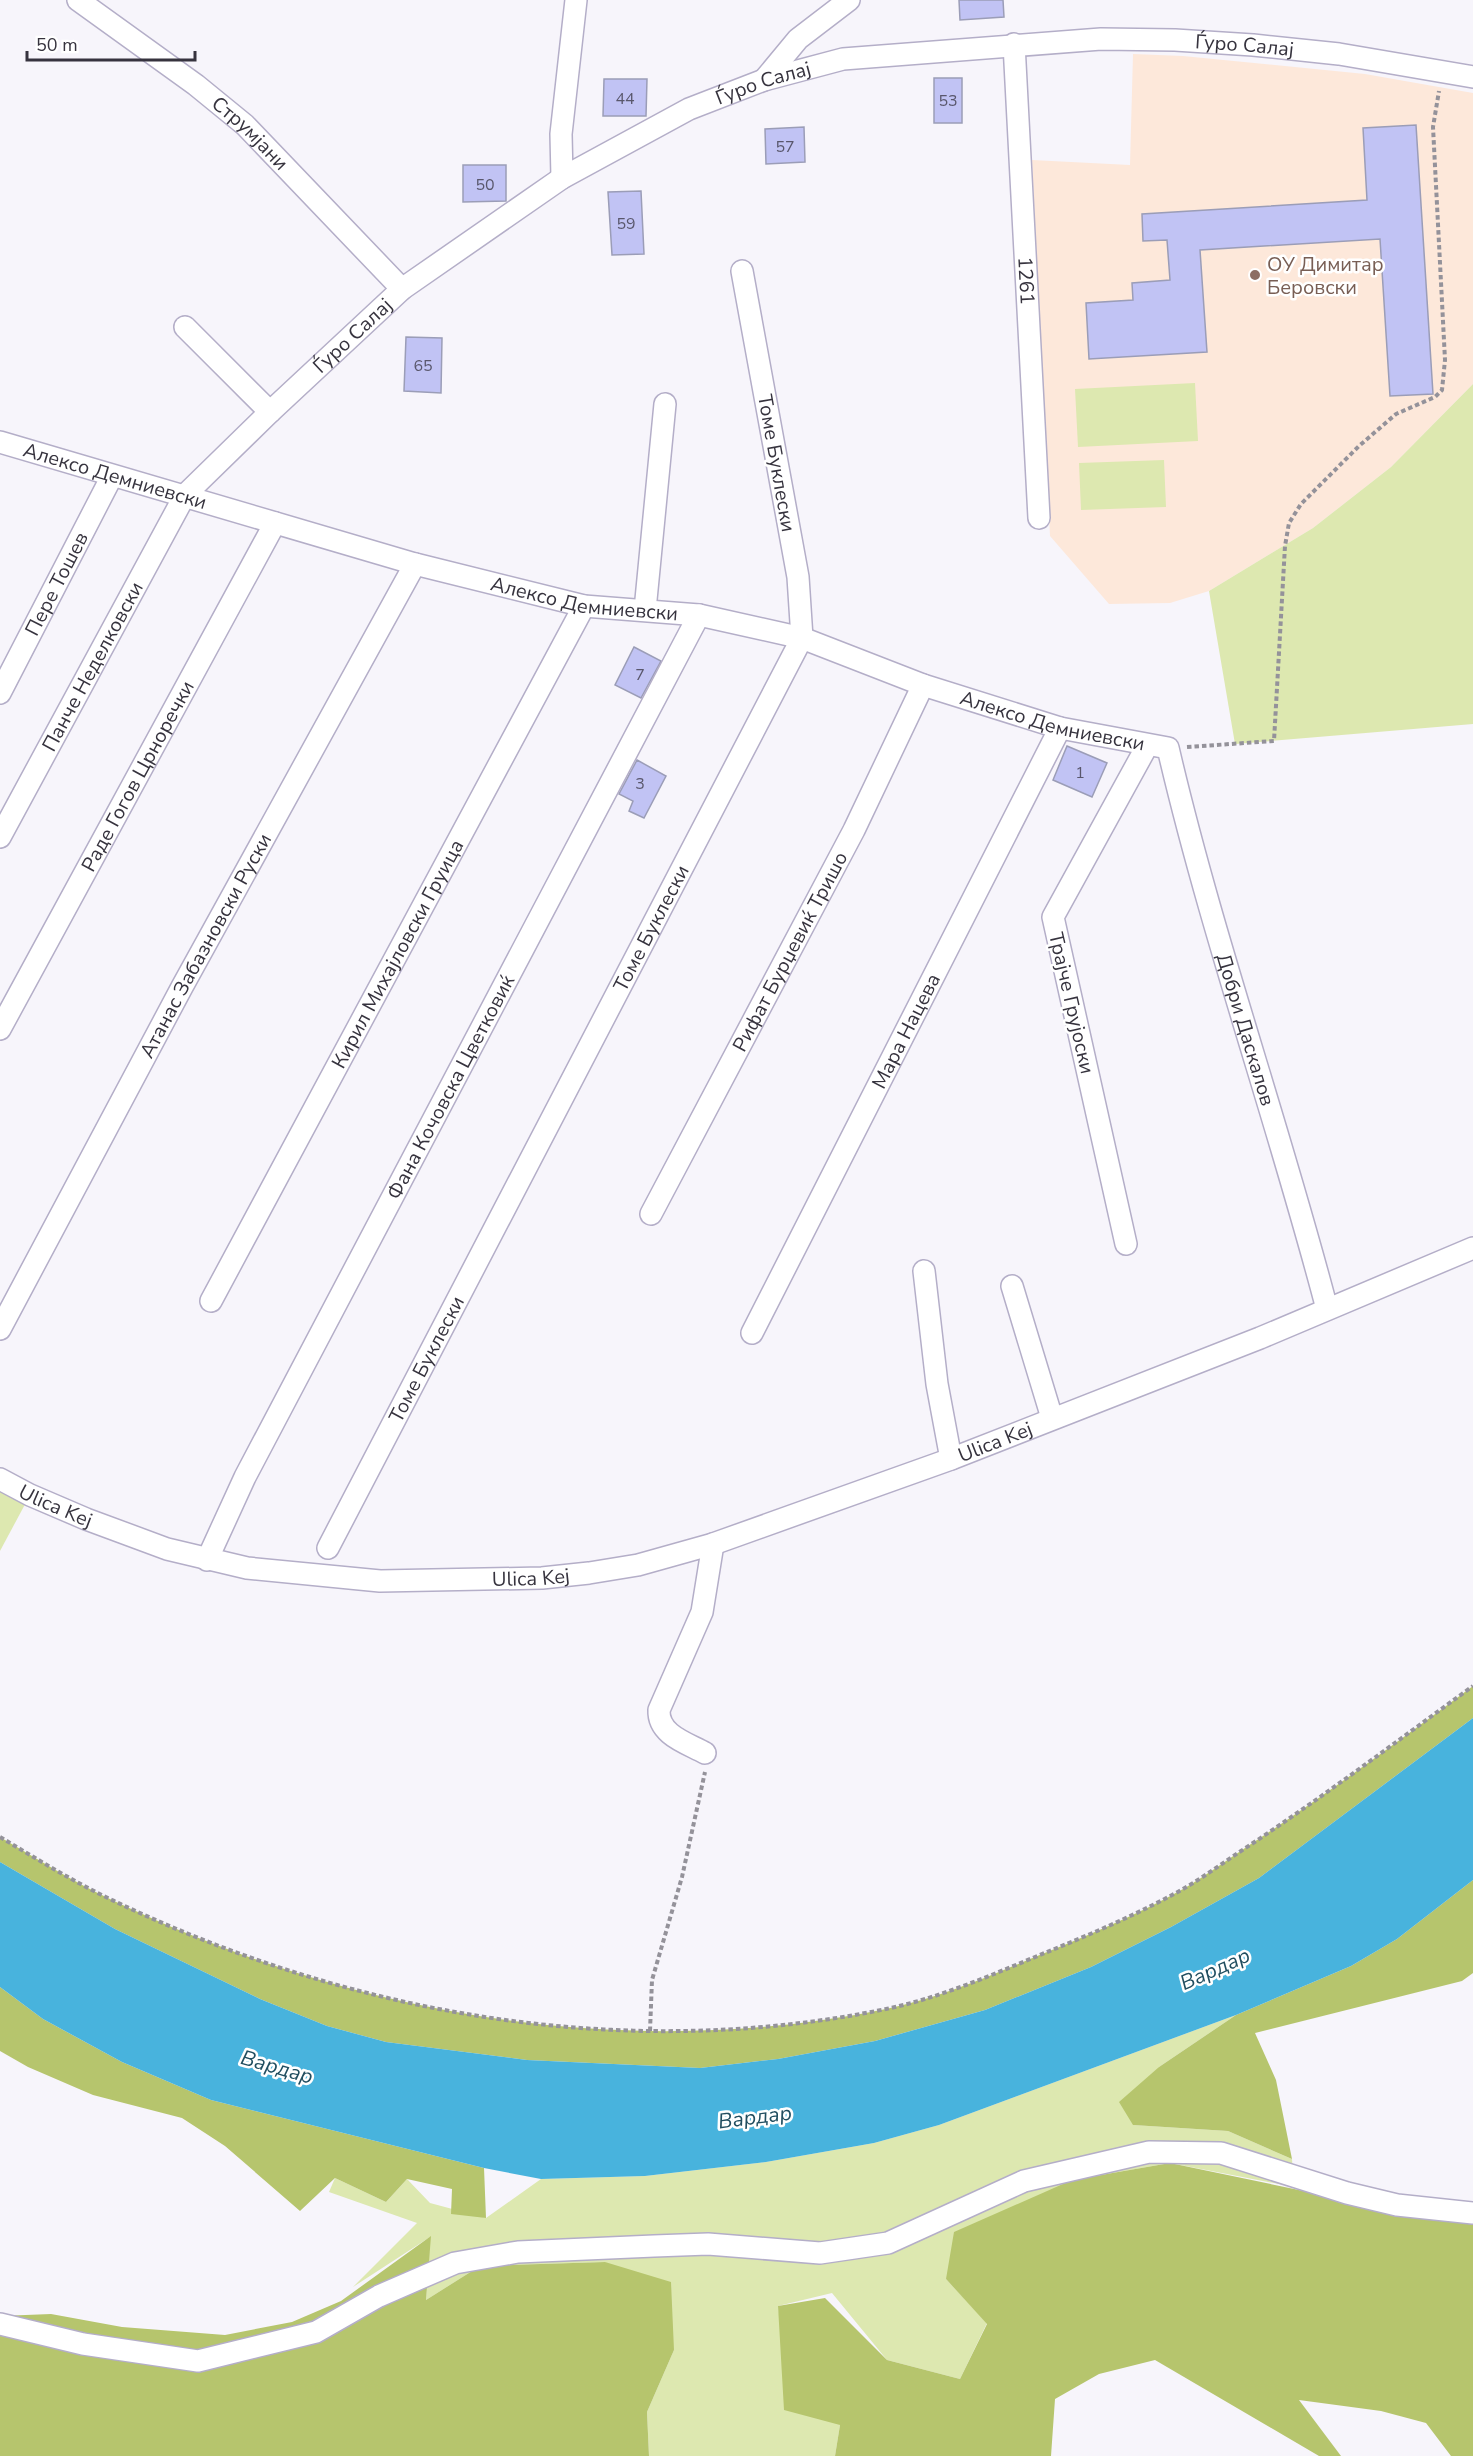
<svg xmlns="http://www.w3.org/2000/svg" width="1473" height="2456" font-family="'Nunito Sans',sans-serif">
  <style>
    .education { fill: #fde8da }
    .green { fill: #dde8b0 }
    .forest { fill: #b6c56d }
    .water { fill: #48b3dd }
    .building { fill: #c1c3f4; stroke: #9b9db7; stroke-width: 1.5 }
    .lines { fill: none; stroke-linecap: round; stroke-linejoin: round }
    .street-casing { stroke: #b4aec8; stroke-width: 24 }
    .path { stroke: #94929a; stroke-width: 4; stroke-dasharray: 4.5 3; stroke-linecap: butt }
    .street { stroke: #fff; stroke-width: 21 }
    .education-dot { fill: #8d6e63; stroke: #fff; stroke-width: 2 }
    .labels { text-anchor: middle; stroke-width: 5; stroke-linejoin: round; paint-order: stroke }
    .number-label { font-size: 16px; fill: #59576c }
    .street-label { font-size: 20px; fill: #36333e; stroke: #fff }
    .education-label { font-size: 20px; fill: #785e54; stroke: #fff; text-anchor: start }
    .water-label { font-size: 21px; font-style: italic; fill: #214e60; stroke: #fff }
  </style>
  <rect width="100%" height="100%" fill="#f7f5fb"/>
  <path class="education" d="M1133 54 1183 56 1365 74 1473 93V384L1391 467 1313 528 1209 591 1170 603 1109 604 1050 536 1032 160 1130 165Z"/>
  <g class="green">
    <path d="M1195 383 1198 441 1078 447 1075 389Z"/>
    <path d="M1473 384V724L1235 744 1209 591 1313 528 1391 467Z"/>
    <path d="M1164 460 1166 507 1081 510 1079 463Z"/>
    <path d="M0 1479 30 1495 0 1551Z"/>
    <path d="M1236 2015 1159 2067 1133 2125 1228 2131 1292 2159 1294 2187 1170 2163 1072 2180 946 2279 987 2323 960 2379 887 2360 832 2293 778 2306 781 2330 840 2425 835 2456H649L647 2412 674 2350 605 2262 480 2266 426 2300 430 2237 353 2287 417 2223 329 2192 335 2178 386 2202 407 2179 430 2203 486 2218 541 2179 645 2176 766 2162 874 2143 939 2125Z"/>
  </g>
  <g class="forest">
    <path d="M1473 1686V1718L1259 1878 1171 1927 1091 1967 985 2010 875 2041 778 2059 700 2068 527 2060 386 2042 327 2026 260 1999 115 1929 0 1862V1837C37 1859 74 1882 112 1900 352 2015 624 2063 886 2009 936 1999 983 1979 1030 1959 1082 1938 1135 1916 1183 1889 1207 1875 1228 1859 1251 1844 1327 1794 1400 1740 1473 1686Z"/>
    <path d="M1473 1880V1973L1462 1981 1255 2033 1276 2080 1292 2159 1228 2131 1133 2125 1119 2102 1159 2067 1236 2015 1351 1966 1397 1939Z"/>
    <path d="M0 1987 43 2019 122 2062 211 2100 484 2168 486 2218 451 2214 452 2189 407 2179 386 2202 335 2178 300 2211 225 2146 182 2118 93 2095 28 2067 0 2051Z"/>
    <path d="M1170 2163 1419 2215 1473 2223V2456H1451L1426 2423 1381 2411 1299 2400 1341 2456H1319L1155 2360 1099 2374 1055 2399 1051 2456H835L840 2425 784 2410 778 2306 825 2298 887 2360 960 2379 987 2324 946 2279 954 2232 1072 2180Z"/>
    <path d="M431 2236 426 2300 480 2266 605 2262 671 2282 674 2350 647 2412 649 2456H0V2316L51 2314 122 2327 225 2335 292 2322 341 2301Z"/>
  </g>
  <path class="water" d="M1473 1718V1880L1397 1939 1351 1966 1236 2015 939 2125 874 2143 766 2162 645 2176 541 2179 484 2168 211 2100 122 2062 43 2019 0 1987V1862L115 1929 260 1999 327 2026 386 2042 527 2060 700 2068 778 2059 875 2041 985 2010 1091 1967 1171 1927 1259 1878Z"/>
  <g class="building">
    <path d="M959 0H1003L1004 17 960 20Z"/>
    <rect x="934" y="78" width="28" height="45"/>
    <path d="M604 79H647L646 116H603Z"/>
    <path d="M1416 125 1433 394 1390 396 1380 239 1200 250 1207 352 1089 359 1086 303 1133 300 1132 283 1170 280 1167 240 1143 241 1142 214 1367 200 1363 128Z"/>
    <path d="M804 127 805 162 766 164 765 129Z"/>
    <path d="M463 165H506V201L463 202Z"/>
    <path d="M641 191 644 254 612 255 608 192Z"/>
    <path d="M406 337 442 338 441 393 404 391Z"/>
    <path d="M634 647 661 661 641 698 615 685Z"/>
    <path d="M1067 746 1107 763 1092 797 1053 780Z"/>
    <path d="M637 760 666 776 644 818 629 811 633 801 619 794Z"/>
  </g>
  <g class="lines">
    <g class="street-casing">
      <g id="street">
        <path id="s1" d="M78 0 196 85 245 125 402 289"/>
        <path id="s2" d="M1014 44 1039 518"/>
        <path d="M764 80 798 39 849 0"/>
        <path d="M562 178 561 134 576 0"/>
        <path d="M185 327 270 412"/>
        <path id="s3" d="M0 442 415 564 584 606 699 615 802 638 923 685 1060 728 1168 748C1212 937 1278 1121 1327 1309"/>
        <path d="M645 610 665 404"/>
        <path id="s4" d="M0 693 112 476"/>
        <path id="s5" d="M0 837 185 495 270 412 402 289 562 178 689 109 764 80 843 59 1101 39 1175 40 1253 45 1339 54 1473 77"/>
        <path id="s6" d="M0 1029 275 523"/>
        <path id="s7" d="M651 1214 854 830 923 685"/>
        <path d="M1126 1244 1053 917 1147 746"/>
        <path d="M924 1271 937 1384 951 1459"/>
        <path d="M1012 1286 1052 1418"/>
        <path id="s8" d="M211 1301 584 606"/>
        <path id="s9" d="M0 1329 182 987 415 564"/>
        <path id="s10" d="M752 1333 1060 728"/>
        <path id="s11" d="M0 1479 30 1495 86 1519 167 1549 247 1568 380 1581 542 1578 589 1573 638 1565 713 1544 951 1459 1260 1338 1473 1248"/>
        <path id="s12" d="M328 1548 802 638 798 577 742 271"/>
        <path id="s13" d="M207 1560 245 1477 699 615"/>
        <path d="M705 1753C687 1743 658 1735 659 1710L702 1612 713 1544"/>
        <path d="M0 2324 83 2344 198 2361 316 2332 379 2296 455 2263 518 2252 654 2246 708 2244 820 2253 888 2243 1024 2181 1149 2152 1221 2153 1347 2193 1397 2205 1473 2213"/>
      </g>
    </g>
    <g class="path">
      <path d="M1187 747 1274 741 1285 546 1289 523 1301 504 1359 446 1396 414 1435 397 1442 390 1445 360 1433 127 1439 91"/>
      <path d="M0 1837C37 1859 74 1882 112 1900 352 2015 624 2063 886 2009 944 1997 998 1972 1052 1950 1096 1932 1142 1912 1183 1889 1204 1877 1224 1862 1244 1849 1323 1797 1397 1741 1473 1686"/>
      <path d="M650 2031 652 1980 682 1877 705 1772"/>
    </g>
    <use href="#street" class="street"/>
  </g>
  <circle class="education-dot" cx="1255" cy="275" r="6"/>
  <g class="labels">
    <g class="number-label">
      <text x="625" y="104">44</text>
      <text x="948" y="106">53</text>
      <text x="785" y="152">57</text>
      <text x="485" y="190">50</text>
      <text x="626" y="229">59</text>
      <text x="423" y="371">65</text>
      <text x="640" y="680">7</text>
      <text x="1080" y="778">1</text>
      <text x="640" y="789">3</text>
    </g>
    <g class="street-label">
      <text dy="7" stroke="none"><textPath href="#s5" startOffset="1592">Ѓуро Салај</textPath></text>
      <text dy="7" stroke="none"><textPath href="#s5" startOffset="1106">Ѓуро Салај</textPath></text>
      <text dy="7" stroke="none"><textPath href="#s1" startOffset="218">Струмјани</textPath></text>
      <text dy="7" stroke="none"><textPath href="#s2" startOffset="237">1261</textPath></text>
      <text dy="7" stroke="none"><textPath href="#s5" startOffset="620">Ѓуро Салај</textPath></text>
      <text transform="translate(777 463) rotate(80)" y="7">Томе Буклески</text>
      <text dy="7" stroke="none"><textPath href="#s3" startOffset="120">Алексо Демниевски</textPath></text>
      <text dy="7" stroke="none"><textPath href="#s4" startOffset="123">Пере Тошев</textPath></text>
      <text dy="7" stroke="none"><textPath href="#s3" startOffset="606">Алексо Демниевски</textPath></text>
      <text dy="7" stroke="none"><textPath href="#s5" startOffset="194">Панче Неделковски</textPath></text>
      <text dy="7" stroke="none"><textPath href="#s3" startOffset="1092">Алексо Демниевски</textPath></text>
      <text dy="7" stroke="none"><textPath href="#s6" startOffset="288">Раде Гогов Црноречки</textPath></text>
      <text dy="7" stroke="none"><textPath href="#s12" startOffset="699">Томе Буклески</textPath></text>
      <text dy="7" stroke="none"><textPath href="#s9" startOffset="435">Атанас Забазновски Руски</textPath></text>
      <text dy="7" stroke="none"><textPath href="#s7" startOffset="297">Рифат Бурџевиќ Тришо</textPath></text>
      <text dy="7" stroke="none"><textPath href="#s8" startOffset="394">Кирил Михајловски Груица</textPath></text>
      <text transform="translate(1072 1003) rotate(77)" y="7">Трајче Грујоски</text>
      <text dy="7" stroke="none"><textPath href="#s3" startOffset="1503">Добри Даскалов</textPath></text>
      <text dy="7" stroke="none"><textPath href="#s10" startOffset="339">Мара Нацева</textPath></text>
      <text dy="7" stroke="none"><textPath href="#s13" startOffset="532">Фана Кочовска Цветковиќ</textPath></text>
      <text dy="7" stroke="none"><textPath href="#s12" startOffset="213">Томе Буклески</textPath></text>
      <text dy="7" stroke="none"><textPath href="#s11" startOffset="1034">Ulica Kej</textPath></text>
      <text dy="7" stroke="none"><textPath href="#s11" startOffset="62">Ulica Kej</textPath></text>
      <text dy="7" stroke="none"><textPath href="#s11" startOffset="548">Ulica Kej</textPath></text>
    </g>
    <g class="education-label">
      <text x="1267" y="271">ОУ Димитар<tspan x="1267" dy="23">Беровски</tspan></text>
    </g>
    <g class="water-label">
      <text transform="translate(1215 1969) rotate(-24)" y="7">Вардар</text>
      <text transform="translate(277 2067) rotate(16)" y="7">Вардар</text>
      <text transform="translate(755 2117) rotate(-7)" y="7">Вардар</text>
    </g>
  </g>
  <path d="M27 51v9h168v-9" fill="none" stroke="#36333e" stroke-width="3"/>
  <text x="36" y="51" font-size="18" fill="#36333e" stroke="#ffffff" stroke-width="4.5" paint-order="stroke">50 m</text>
</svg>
